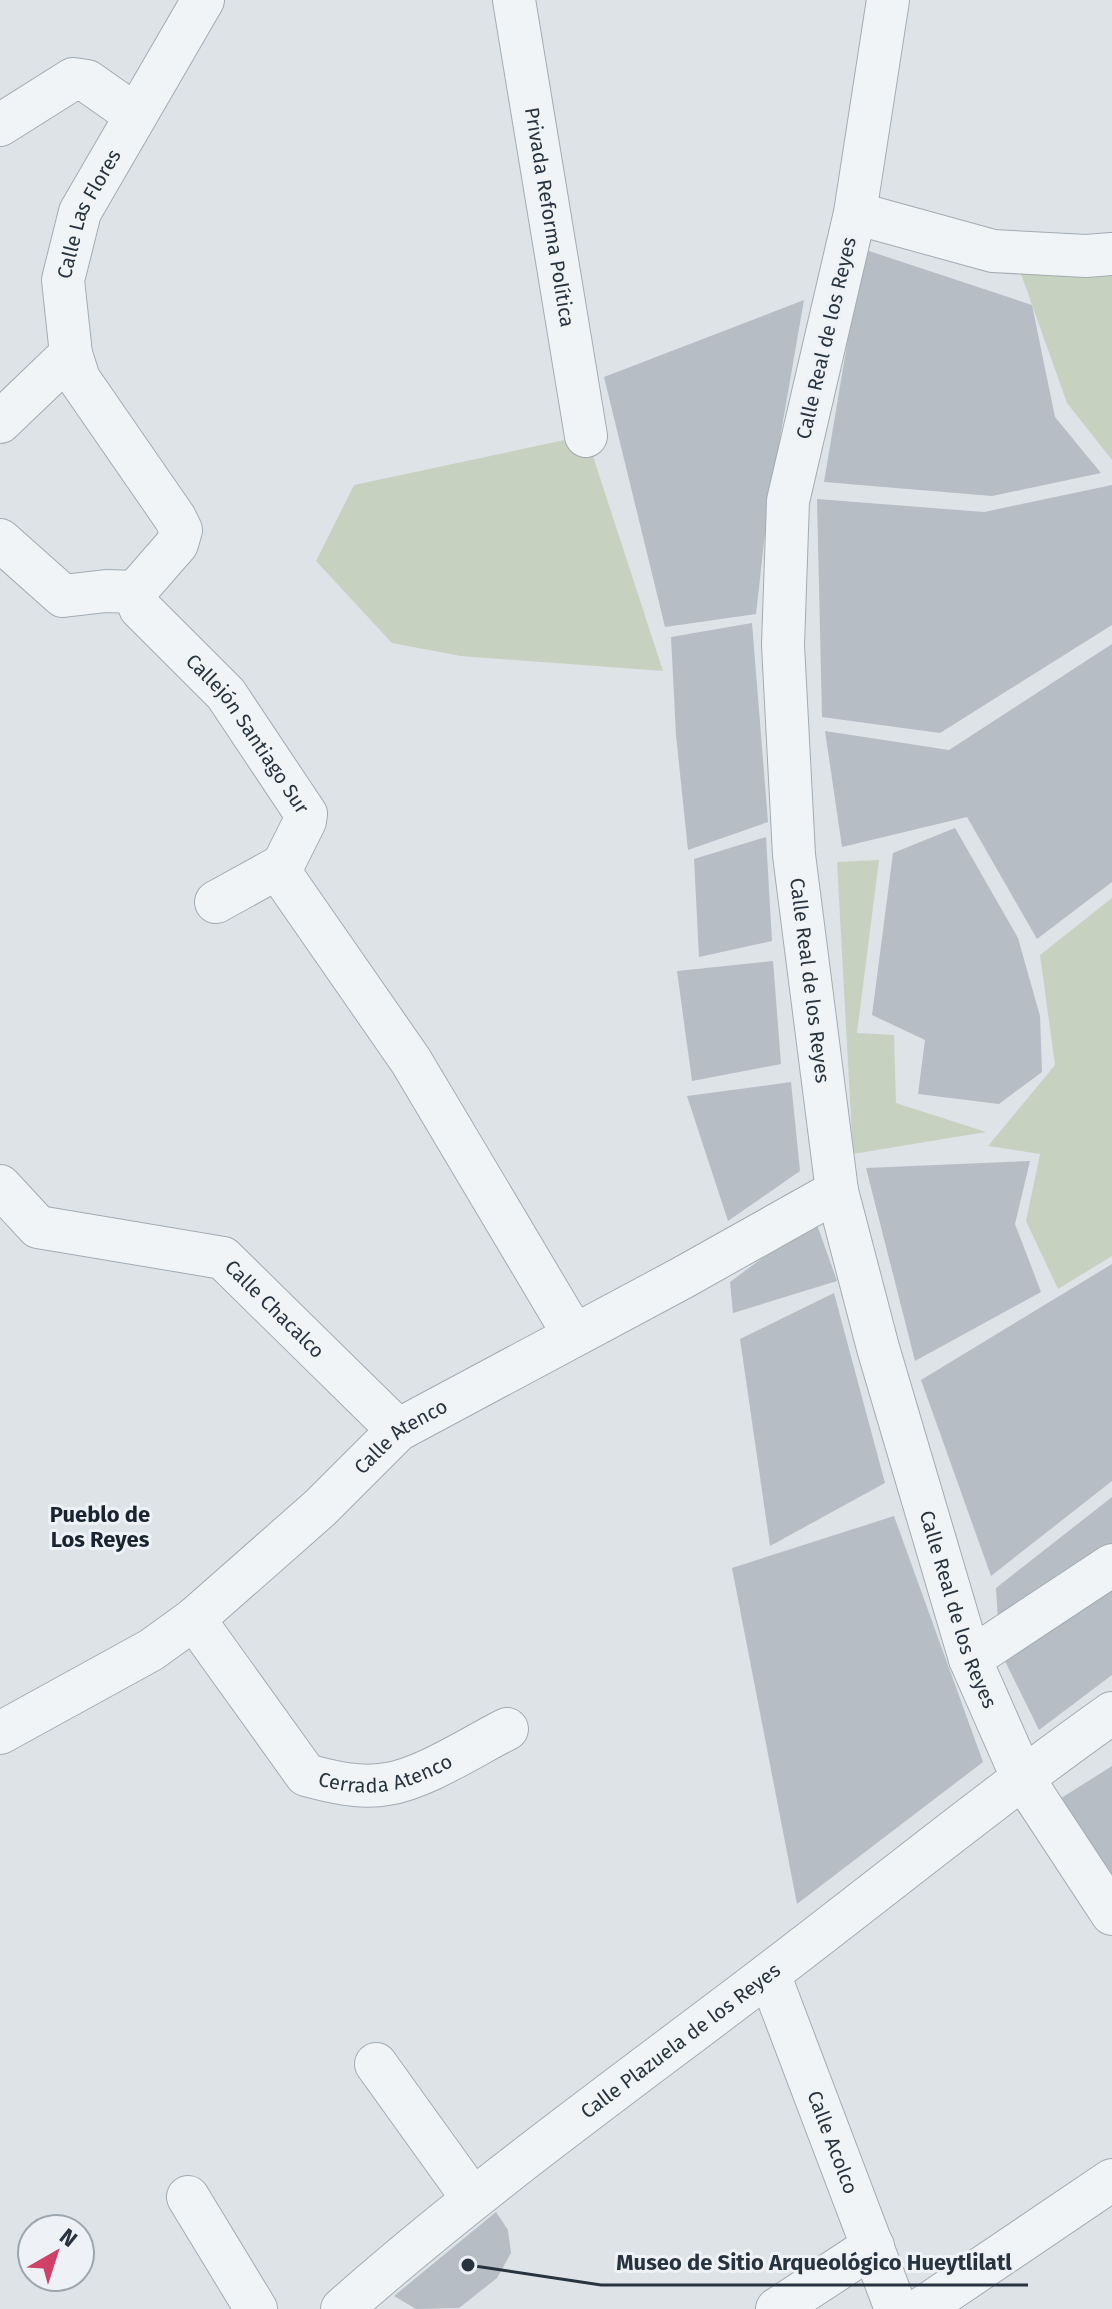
<svg xmlns="http://www.w3.org/2000/svg" width="1112" height="2309" font-family="'Fira Sans',sans-serif">
  <style>
    .green { fill: #c6d2bf }
    .building { fill: #b6bdc5 }
    .lines { fill: none; stroke-linecap: round; stroke-linejoin: round }
    .minor-casing { stroke: #a3abb2; stroke-width: 44 }
    .minor { stroke: #f1f4f6; stroke-width: 42 }
    .labels { text-anchor: middle; stroke-width: 6; stroke-linejoin: round; paint-order: stroke }
    .street-label { font-size: 20px; fill: #27333f; stroke: #eef2f6 }
    .neighbourhood-label { font-size: 22px; font-weight: bold; fill: #1a2430; stroke: #eef2f6 }
    .leader { fill: none; stroke: #27333f; stroke-width: 3 }
    .callout-dot { fill: #27333f; stroke: #eef2f6; stroke-width: 3 }
    .callout-label { font-size: 22px; text-anchor: middle; font-weight: bold; fill: #27333f; stroke: #eef2f6; stroke-width: 6; stroke-linejoin: round; paint-order: stroke }
  </style>
  <rect width="100%" height="100%" fill="#dee3e8"/>
  <g class="green">
    <path d="M1070 261 1112 263V460L1067 403 1021 274Z"/>
    <path d="M574 438 590 447 663 671 461 656 392 643 316 561 354 485Z"/>
    <path d="M879 860 857 1033 894 1035 896 1103 986 1132 853 1154 837 862Z"/>
    <path d="M1112 898V1256L1058 1289 1026 1221 1040 1154 988 1146 1055 1065 1040 955Z"/>
  </g>
  <g class="building">
    <path d="M863 249 1032 305 1055 417 1101 473 992 496 824 482Z"/>
    <path d="M804 300 768 507 756 614 665 627 604 377Z"/>
    <path d="M1112 485V625L940 733 822 717 817 499 984 512Z"/>
    <path d="M752 623 768 822 688 850 676 735 671 637Z"/>
    <path d="M1112 644V882L1037 939 967 817 842 847 825 731 949 750Z"/>
    <path d="M955 828 1018 938 1040 1016 1042 1072 999 1104 918 1094 925 1040 872 1015 893 853Z"/>
    <path d="M766 837 772 941 699 957 694 859Z"/>
    <path d="M773 961 781 1064 692 1081 677 971Z"/>
    <path d="M791 1082 800 1171 728 1221 687 1096Z"/>
    <path d="M1030 1161 1015 1224 1041 1292 915 1361 866 1168Z"/>
    <path d="M815 1219 837 1281 733 1313 730 1282Z"/>
    <path d="M1112 1264V1481L991 1576 921 1380Z"/>
    <path d="M834 1293 885 1483 770 1546 740 1339Z"/>
    <path d="M1112 1497V1545L998 1621 996 1588Z"/>
    <path d="M894 1516 983 1762 797 1904 732 1568Z"/>
    <path d="M1112 1587V1675L1039 1730 1004 1659Z"/>
    <path d="M1112 1766V1889L1055 1802Z"/>
    <path d="M496 2212 508 2230 511 2253 497 2278 459 2308 416 2309 394 2296Z"/>
  </g>
  <g class="lines">
    <g class="minor-casing">
      <g id="minor">
        <path id="s1" d="M514 0 586 436"/>
        <path id="s2" d="M888 0 855 213 788 501 783 645 794 855 837 1191 878 1348 970 1659 1022 1777 1112 1914"/>
        <path d="M0 125 73 79 87 81 134 114"/>
        <path d="M855 213 993 251 1086 256 1112 254"/>
        <path id="s3" d="M71 354 79 379 175 518 181 530 177 544 135 592 140 608 226 694 306 814 305 821 283 865 284 878 411 1061 574 1335"/>
        <path id="s4" d="M0 422 71 354 63 280 80 212 203 0"/>
        <path d="M0 540 63 596 106 591 135 592"/>
        <path d="M216 902 283 865"/>
        <path id="s5" d="M0 1186 38 1227 223 1258 398 1430"/>
        <path id="s6" d="M194 1619 306 1775C332 1782 360 1789 387 1784 423 1779 473 1746 507 1729"/>
        <path d="M970 1659 1112 1565"/>
        <path id="s7" d="M0 1733 151 1650 194 1619 320 1508 398 1430 682 1278 837 1191"/>
        <path id="s8" d="M769 1974 896 2309"/>
        <path d="M376 2064 473 2199"/>
        <path d="M188 2197 256 2309"/>
        <path id="s9" d="M342 2309C475 2191 619 2088 761 1980 878 1891 992 1798 1112 1713"/>
        <path d="M777 2309 873 2246"/>
        <path d="M921 2309 1112 2180"/>
      </g>
    </g>
    <use href="#minor" class="minor"/>
  </g>
  <g class="labels">
    <g class="street-label">
      <text dy="7" stroke="none"><textPath href="#s4" startOffset="244">Calle Las Flores</textPath></text>
      <text dy="7" stroke="none"><textPath href="#s1" startOffset="220">Privada Reforma Política</textPath></text>
      <text transform="translate(826 338) rotate(-77)" y="7">Calle Real de los Reyes</text>
      <text dy="7" stroke="none"><textPath href="#s3" startOffset="470">Callejón Santiago Sur</textPath></text>
      <text dy="7" stroke="none"><textPath href="#s2" startOffset="992">Calle Real de los Reyes</textPath></text>
      <text dy="7" stroke="none"><textPath href="#s5" startOffset="316">Calle Chacalco</textPath></text>
      <text dy="7" stroke="none"><textPath href="#s7" startOffset="502">Calle Atenco</textPath></text>
      <text dy="7" stroke="none"><textPath href="#s2" startOffset="1640">Calle Real de los Reyes</textPath></text>
      <text dy="7" stroke="none"><textPath href="#s6" startOffset="274">Cerrada Atenco</textPath></text>
      <text dy="7" stroke="none"><textPath href="#s9" startOffset="432">Calle Plazuela de los Reyes</textPath></text>
      <text dy="7" stroke="none"><textPath href="#s8" startOffset="180">Calle Acolco</textPath></text>
    </g>
    <g class="neighbourhood-label">
      <text x="100" y="1522">Pueblo de<tspan x="100" dy="25">Los Reyes</tspan></text>
    </g>
  </g>
  <path class="leader" d="M468 2265L601 2285H1028"/>
  <circle class="callout-dot" cx="468" cy="2265" r="8"/>
  <g class="callout-label">
    <text x="814" y="2270">Museo de Sitio Arqueológico Hueytlilatl</text>
  </g>
  <g transform="translate(56 2253) rotate(39)"><circle r="38" fill="#eef2f6" stroke="#9ea6ad" stroke-width="2"/>
  <path d="M0-6L14 30L0 20L-14 30Z" fill="#cf4167"/>
  <text y="-12" font-size="22" font-weight="bold" text-anchor="middle" fill="#27333f">N</text>
  </g>
</svg>
